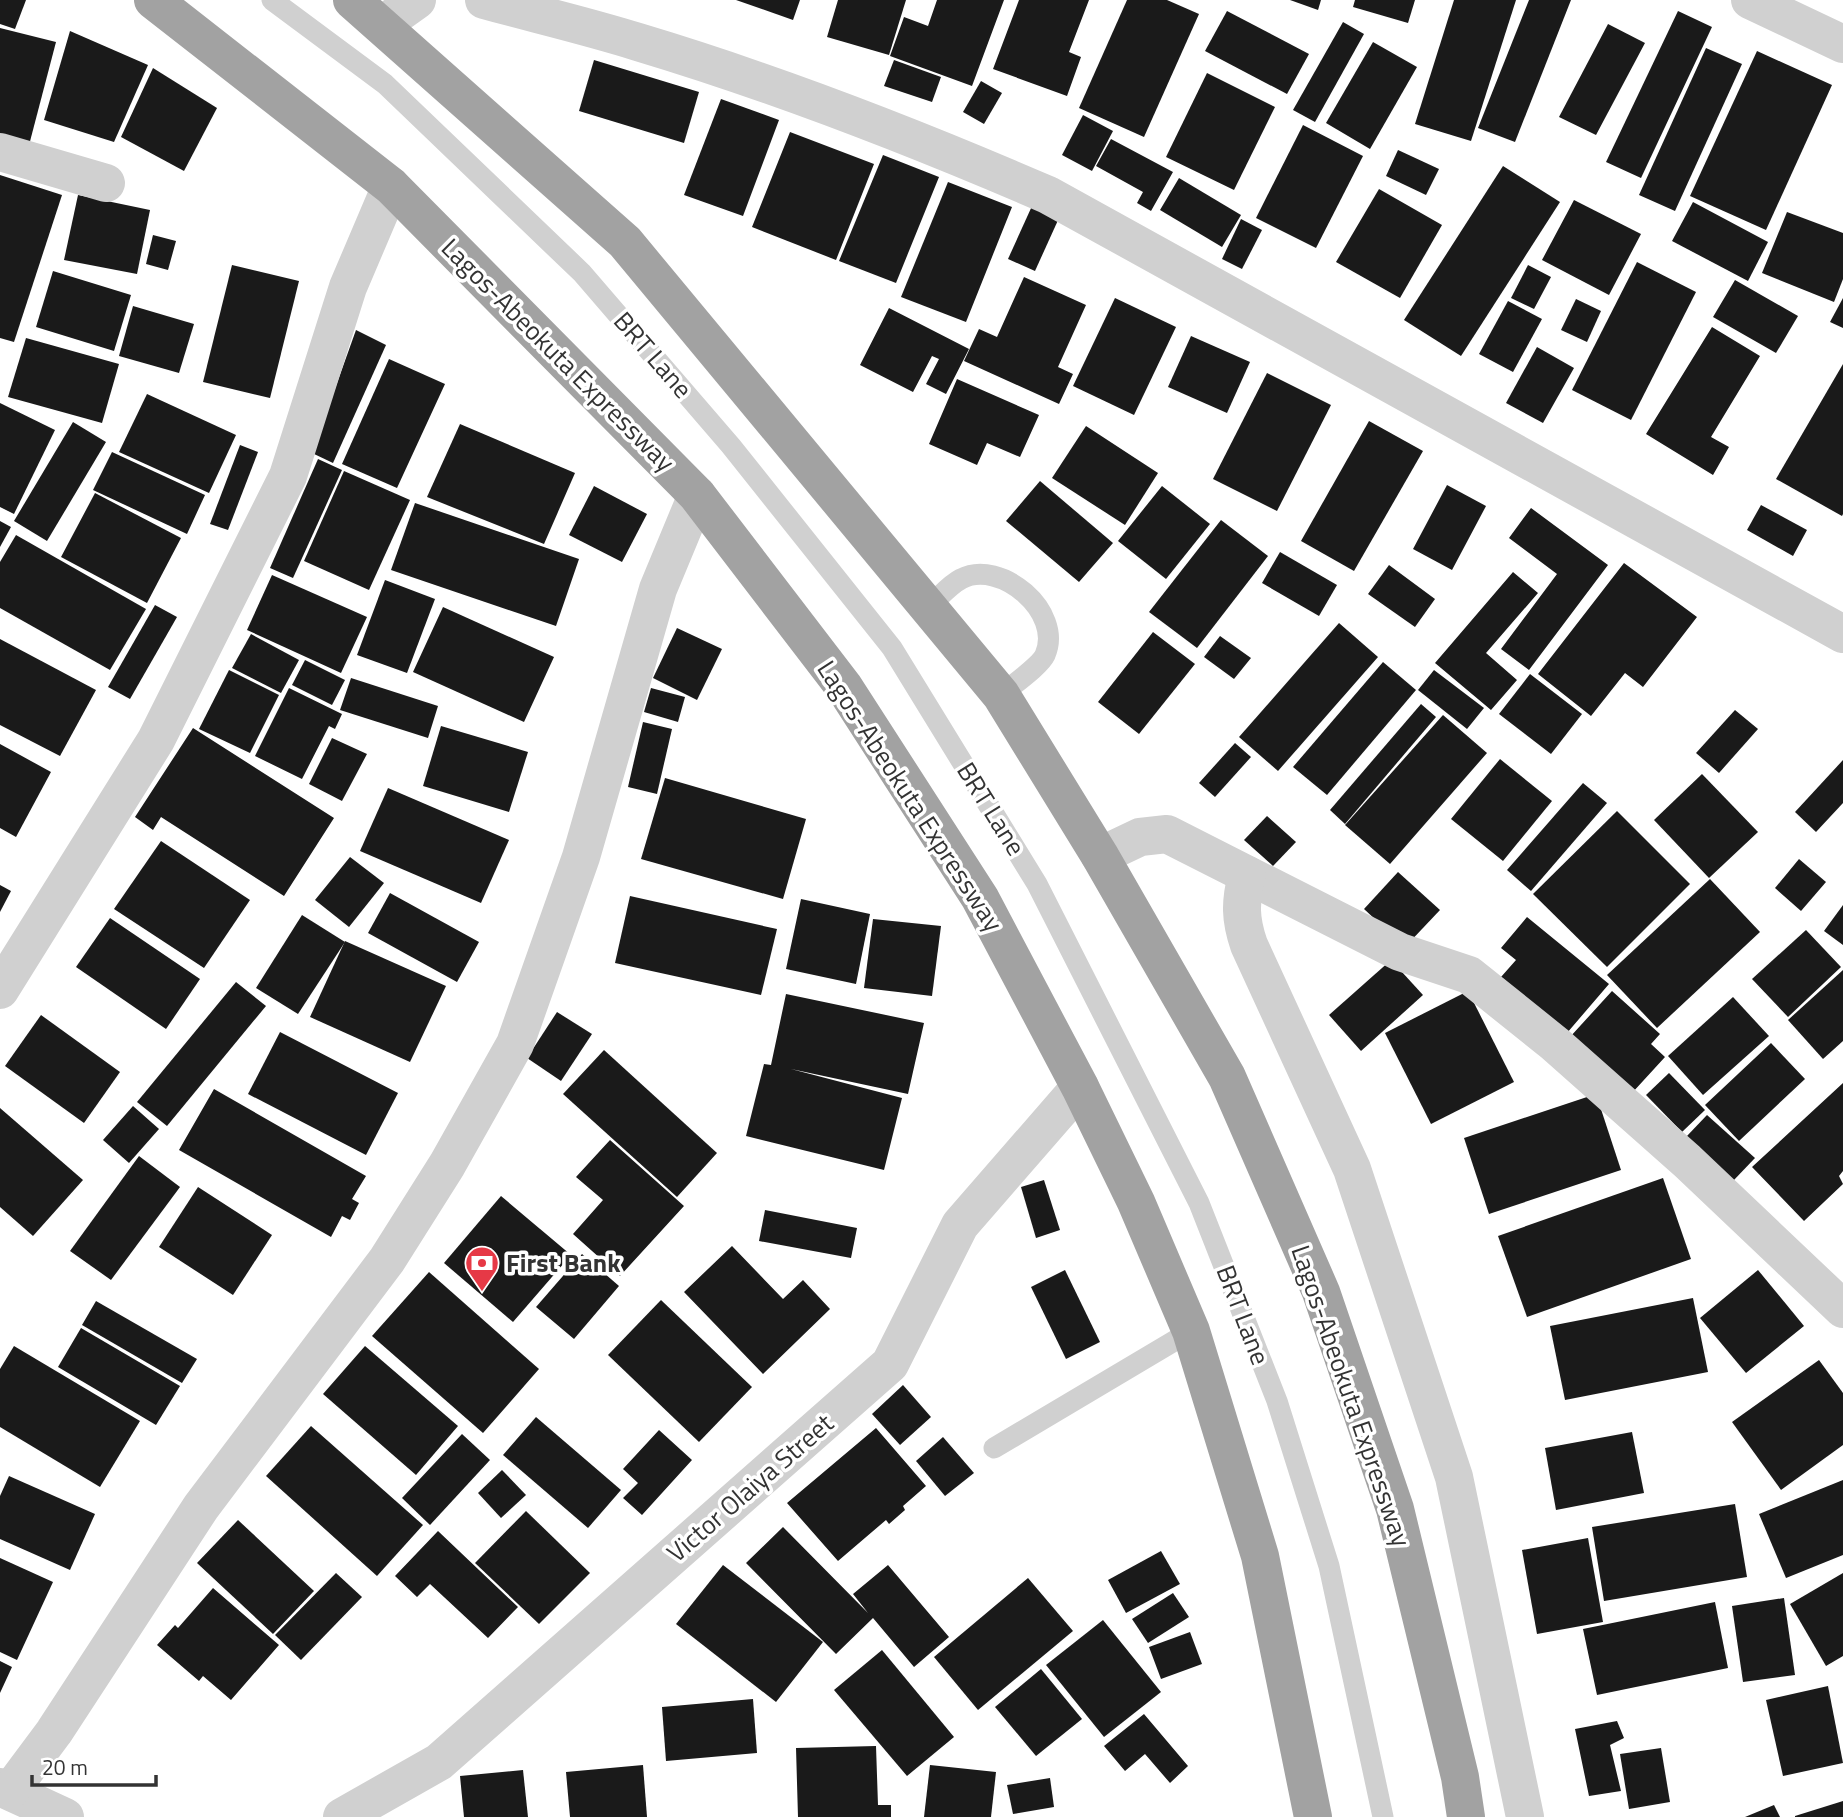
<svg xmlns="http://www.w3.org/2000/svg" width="1843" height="1817" font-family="'Titillium Web',sans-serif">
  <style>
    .building { fill: #1a1a1a }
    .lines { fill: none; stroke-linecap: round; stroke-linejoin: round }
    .service { stroke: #d0d0d0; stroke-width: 21 }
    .minor { stroke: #d0d0d0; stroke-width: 38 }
    .trunk { stroke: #a2a2a2; stroke-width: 38 }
    .labels { text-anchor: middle; stroke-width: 7; stroke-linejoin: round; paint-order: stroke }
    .street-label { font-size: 26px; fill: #333; stroke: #fff }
    .poi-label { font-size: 26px; font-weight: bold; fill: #333; stroke: #fff; text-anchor: start }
  </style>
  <rect width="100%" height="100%" fill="#fff"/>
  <g class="building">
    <path d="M0 0H26L15 29 0 24Z"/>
    <path d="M736 0H800L793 20Z"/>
    <path d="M838 0H906L889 55 827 37Z"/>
    <path d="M937 0H1004L972 86 890 56 904 17 928 26Z"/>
    <path d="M1019 0H1089L1069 52 1081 57 1067 96 993 69Z"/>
    <path d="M1127 0H1167L1199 14 1144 137 1079 108Z"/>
    <path d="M1290 0H1321L1318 10Z"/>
    <path d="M1355 0H1415L1408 23 1353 7Z"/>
    <path d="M1454 0H1516L1471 141 1415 124Z"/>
    <path d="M1529 0H1571L1515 142 1478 128Z"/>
    <path d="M1227 11 1309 54 1287 94 1205 51Z"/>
    <path d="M1678 11 1712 27 1641 178 1606 162Z"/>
    <path d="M1343 22 1364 34 1315 122 1293 110Z"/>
    <path d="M1608 24 1645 43 1596 135 1559 117Z"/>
    <path d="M0 28 56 42 28 149 0 141Z"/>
    <path d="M70 31 148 65 114 142 44 120Z"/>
    <path d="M1373 42 1417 67 1370 149 1326 123Z"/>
    <path d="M1706 48 1742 64 1675 211 1639 195Z"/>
    <path d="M1757 51 1832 85 1766 230 1690 196Z"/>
    <path d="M594 60 699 92 684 143 579 111Z"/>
    <path d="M894 60 941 77 932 102 884 86Z"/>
    <path d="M153 68 217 108 184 171 121 137Z"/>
    <path d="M1207 73 1275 107 1234 190 1166 157Z"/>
    <path d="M981 81 1002 93 984 124 963 112Z"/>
    <path d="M721 99 779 120 743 216 684 195Z"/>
    <path d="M1083 115 1113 131 1092 171 1062 155Z"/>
    <path d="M1303 125 1363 156 1316 248 1256 218Z"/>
    <path d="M790 132 874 164 836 260 752 227Z"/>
    <path d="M1111 139 1173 172 1151 211 1137 203 1143 192 1096 166Z"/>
    <path d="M1398 150 1439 169 1426 195 1386 176Z"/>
    <path d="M883 155 939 177 896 283 839 261Z"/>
    <path d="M1503 166 1560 202 1461 356 1404 320Z"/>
    <path d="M0 175 62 195 14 342 0 338Z"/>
    <path d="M1179 178 1241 215 1222 247 1160 210Z"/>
    <path d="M948 182 1012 207 966 322 901 297Z"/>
    <path d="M1379 189 1442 225 1400 298 1336 262Z"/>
    <path d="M78 195 150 210 137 274 64 260Z"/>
    <path d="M1574 200 1641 234 1609 295 1542 260Z"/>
    <path d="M1693 202 1768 242 1748 281 1672 241Z"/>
    <path d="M1032 206 1059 218 1035 271 1008 259Z"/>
    <path d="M1787 212 1843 233V279L1834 302 1762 273Z"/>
    <path d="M1241 219 1262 230 1242 269 1222 259Z"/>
    <path d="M153 235 176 241 168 270 146 264Z"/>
    <path d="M1637 262 1696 292 1631 420 1572 390Z"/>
    <path d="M232 265 299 281 270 398 203 382Z"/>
    <path d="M1528 265 1551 277 1534 309 1511 298Z"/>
    <path d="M53 271 131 295 114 351 36 327Z"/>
    <path d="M1024 277 1086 305 1058 367 1073 374 1059 404 964 361 979 329 997 337Z"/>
    <path d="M1735 280 1798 316 1776 353 1713 317Z"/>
    <path d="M1115 298 1176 327 1134 415 1073 386Z"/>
    <path d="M1843 298V328L1830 322Z"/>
    <path d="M1576 299 1601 311 1587 342 1561 330Z"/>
    <path d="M1508 301 1542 319 1513 372 1479 354Z"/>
    <path d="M133 306 194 324 179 373 119 356Z"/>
    <path d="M889 308 969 349 946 394 926 384 939 359 932 356 913 392 860 365Z"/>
    <path d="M1712 327 1760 356 1711 437 1729 447 1713 475 1646 434Z"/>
    <path d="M356 330 386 345 333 463 312 453Z"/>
    <path d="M1191 336 1250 362 1227 413 1168 387Z"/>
    <path d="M26 338 119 364 102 423 8 397Z"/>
    <path d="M1537 347 1574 368 1543 423 1506 403Z"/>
    <path d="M389 359 445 384 397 488 342 464Z"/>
    <path d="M1843 364V514L1842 516 1776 479Z"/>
    <path d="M1267 373 1331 405 1277 511 1213 479Z"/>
    <path d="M957 379 1039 415 1020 457 987 443 977 465 929 444Z"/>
    <path d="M147 394 236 435 209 493 119 452Z"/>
    <path d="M0 403 55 430 14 514 0 507Z"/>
    <path d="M1369 421 1423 451 1354 571 1301 541Z"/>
    <path d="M73 422 106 442 47 541 14 521Z"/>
    <path d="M460 424 575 473 544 544 427 497Z"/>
    <path d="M1086 426 1158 473 1125 525 1052 478Z"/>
    <path d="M240 445 258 452 228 530 210 524Z"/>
    <path d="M112 452 205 495 187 534 93 490Z"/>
    <path d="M318 459 342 470 293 578 270 568Z"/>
    <path d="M344 471 410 500 369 590 304 561Z"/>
    <path d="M1040 481 1113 543 1079 582 1006 521Z"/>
    <path d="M1447 485 1486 506 1452 570 1413 549Z"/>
    <path d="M594 486 647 514 622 562 569 535Z"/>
    <path d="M1162 486 1210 524 1166 579 1118 541Z"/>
    <path d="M95 493 181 538 147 603 61 557Z"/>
    <path d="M415 503 579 559 556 626 391 570Z"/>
    <path d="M1761 505 1807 530 1793 556 1747 530Z"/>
    <path d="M1531 508 1608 565 1529 670 1501 649 1557 574 1509 538Z"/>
    <path d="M1221 520 1268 556 1197 648 1149 612Z"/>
    <path d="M0 521 11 527 0 547Z"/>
    <path d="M16 535 146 609 110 670 0 608V562Z"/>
    <path d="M1280 552 1337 585 1319 616 1262 583Z"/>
    <path d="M1624 563 1697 617 1643 687 1625 673 1591 716 1538 674Z"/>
    <path d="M1389 565 1435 599 1415 627 1368 594Z"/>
    <path d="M1513 572 1538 593 1486 653 1517 680 1491 710 1435 663Z"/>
    <path d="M272 575 367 617 341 673 247 630Z"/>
    <path d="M385 580 435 599 407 673 357 655Z"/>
    <path d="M155 605 177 617 130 699 108 687Z"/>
    <path d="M443 607 554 657 524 722 413 672Z"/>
    <path d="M1339 623 1378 657 1278 771 1239 737Z"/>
    <path d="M677 628 722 649 697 700 653 678Z"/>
    <path d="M1153 632 1195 664 1139 734 1098 702Z"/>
    <path d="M251 634 299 660 281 693 232 668Z"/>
    <path d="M1220 636 1251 658 1234 679 1204 657Z"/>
    <path d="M0 639 96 690 60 756 0 725Z"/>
    <path d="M305 660 345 680 332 705 292 685Z"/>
    <path d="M1383 662 1416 690 1327 795 1293 767Z"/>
    <path d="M229 670 279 695 250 753 199 729Z"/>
    <path d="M1434 670 1484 708 1467 729 1418 690Z"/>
    <path d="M1530 674 1582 714 1551 754 1499 714Z"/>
    <path d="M351 678 438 706 428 738 340 710Z"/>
    <path d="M289 688 342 714 335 729 329 726 302 779 255 756Z"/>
    <path d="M651 688 685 697 678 722 644 712Z"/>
    <path d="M1421 704 1436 717 1345 824 1330 810Z"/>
    <path d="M1735 710 1758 729 1719 773 1696 753Z"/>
    <path d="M1443 715 1487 753 1390 864 1345 825Z"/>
    <path d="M643 722 672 729 657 794 628 787Z"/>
    <path d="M441 726 528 752 509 812 423 786Z"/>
    <path d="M193 728 334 818 284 896 161 817 153 830 135 817Z"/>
    <path d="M332 738 367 754 342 801 309 784Z"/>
    <path d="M1235 743 1251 757 1215 797 1199 783Z"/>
    <path d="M0 744 51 772 16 837 0 828Z"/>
    <path d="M1500 759 1552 801 1503 861 1451 819Z"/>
    <path d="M1843 760V803L1816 832 1795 812Z"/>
    <path d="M1702 774 1758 832 1709 878 1654 820Z"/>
    <path d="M665 778 806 819 783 899 641 859Z"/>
    <path d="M1583 783 1607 803 1531 891 1507 870Z"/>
    <path d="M388 788 509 840 481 903 360 851Z"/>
    <path d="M1617 811 1690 884 1607 967 1533 894Z"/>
    <path d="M1267 816 1296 842 1273 866 1244 840Z"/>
    <path d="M161 841 250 900 204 968 114 909Z"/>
    <path d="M350 857 384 883 349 927 315 900Z"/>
    <path d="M1799 859 1826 882 1801 911 1775 888Z"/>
    <path d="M1398 872 1440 910 1405 947 1364 909Z"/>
    <path d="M1710 879 1760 932 1657 1028 1607 975Z"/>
    <path d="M0 885 11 891 0 912Z"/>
    <path d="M390 893 479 942 457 982 368 933Z"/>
    <path d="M630 896 777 929 761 995 615 963Z"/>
    <path d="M801 899 870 914 856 984 786 969Z"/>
    <path d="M1843 905V945L1824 931Z"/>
    <path d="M302 915 345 942 298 1014 256 988Z"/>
    <path d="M1527 917 1609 984 1567 1033 1501 977 1516 960 1501 948Z"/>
    <path d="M110 918 200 979 166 1029 76 967Z"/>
    <path d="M873 919 941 926 932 996 864 988Z"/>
    <path d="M1806 930 1841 967 1788 1017 1752 979Z"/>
    <path d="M345 941 446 986 410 1062 310 1017Z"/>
    <path d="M1391 960 1423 995 1361 1051 1329 1015Z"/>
    <path d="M1843 970V1041L1823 1059 1788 1020Z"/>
    <path d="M236 982 266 1006 167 1126 137 1102Z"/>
    <path d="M1468 991 1514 1082 1431 1124 1385 1033Z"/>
    <path d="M1612 991 1660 1034 1651 1044 1665 1057 1632 1093 1570 1037Z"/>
    <path d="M786 994 924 1023 908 1094 791 1069 902 1098 884 1170 746 1136 764 1064 771 1065Z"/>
    <path d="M1733 997 1769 1036 1703 1095 1668 1056Z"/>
    <path d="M557 1012 592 1034 561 1081 527 1058Z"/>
    <path d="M41 1015 120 1072 84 1123 5 1066Z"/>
    <path d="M280 1032 398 1093 366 1155 248 1094Z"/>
    <path d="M1771 1043 1805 1079 1739 1141 1705 1105Z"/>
    <path d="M604 1050 717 1153 677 1197 563 1094Z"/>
    <path d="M1669 1073 1705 1110 1682 1132 1646 1095Z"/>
    <path d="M1843 1083V1171L1839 1176 1843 1184 1804 1221 1752 1167Z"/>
    <path d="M214 1089 366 1176 352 1199 359 1203 350 1220 342 1216 331 1237 179 1150Z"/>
    <path d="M1596 1094 1621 1170 1489 1214 1464 1138Z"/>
    <path d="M133 1106 159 1129 129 1163 103 1140Z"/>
    <path d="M0 1108 83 1180 33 1236 0 1207Z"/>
    <path d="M1707 1115 1755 1158 1733 1181 1686 1137Z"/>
    <path d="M610 1140 684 1206 620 1276 573 1234 603 1200 576 1177Z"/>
    <path d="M139 1156 180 1187 111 1280 70 1251Z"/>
    <path d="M1663 1178 1691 1259 1527 1317 1498 1236Z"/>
    <path d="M1044 1180 1060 1230 1036 1238 1021 1187Z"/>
    <path d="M198 1187 272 1235 233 1295 159 1247Z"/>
    <path d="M501 1196 571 1255 513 1322 444 1263Z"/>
    <path d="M765 1210 857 1228 851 1258 759 1241Z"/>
    <path d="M732 1246 783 1299 803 1280 830 1309 763 1374 684 1292Z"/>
    <path d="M582 1254 619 1286 574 1339 536 1307Z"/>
    <path d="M1065 1270 1100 1342 1066 1359 1031 1287Z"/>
    <path d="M1758 1270 1804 1326 1746 1373 1700 1318Z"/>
    <path d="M429 1272 539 1369 483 1433 372 1336Z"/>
    <path d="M1693 1298 1708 1372 1565 1400 1550 1326Z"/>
    <path d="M661 1300 752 1387 699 1442 608 1355Z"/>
    <path d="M96 1301 197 1359 182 1383 82 1325Z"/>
    <path d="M81 1328 180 1386 156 1425 58 1367Z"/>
    <path d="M14 1346 140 1421 100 1487 0 1427V1369Z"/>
    <path d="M365 1346 458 1426 416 1475 323 1394Z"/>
    <path d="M1819 1360 1843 1393V1445L1781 1490 1732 1422Z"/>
    <path d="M903 1385 931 1417 900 1445 872 1414Z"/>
    <path d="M536 1417 621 1490 588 1528 503 1455Z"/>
    <path d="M311 1426 423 1525 377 1576 266 1476Z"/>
    <path d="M876 1428 926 1486 903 1506 905 1510 889 1524 886 1520 838 1561 787 1503Z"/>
    <path d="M659 1430 692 1460 642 1515 623 1498 638 1483 623 1469Z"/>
    <path d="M1632 1432 1644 1493 1556 1510 1545 1448Z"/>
    <path d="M462 1434 490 1460 430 1525 402 1498Z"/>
    <path d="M943 1437 974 1473 945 1496 916 1461Z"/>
    <path d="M502 1470 526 1495 501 1518 478 1493Z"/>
    <path d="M9 1476 95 1514 70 1570 0 1539V1496Z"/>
    <path d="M1843 1480V1555L1786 1578 1759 1514Z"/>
    <path d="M1735 1504 1747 1577 1604 1601 1592 1527Z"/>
    <path d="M526 1511 590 1573 539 1624 475 1563Z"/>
    <path d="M238 1520 314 1591 273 1634 197 1563Z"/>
    <path d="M783 1527 868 1613 853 1594 888 1565 949 1637 914 1667 873 1618 836 1654 746 1563Z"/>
    <path d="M438 1531 518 1607 488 1638 430 1584 417 1597 395 1576Z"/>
    <path d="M1588 1538 1603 1622 1537 1634 1522 1550Z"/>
    <path d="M1161 1551 1180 1584 1126 1613 1108 1580Z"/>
    <path d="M0 1558 53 1582 17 1660 0 1652Z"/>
    <path d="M723 1565 823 1642 776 1702 676 1624Z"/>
    <path d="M336 1573 362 1597 301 1660 275 1635Z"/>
    <path d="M1843 1573V1656L1826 1666 1790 1604Z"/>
    <path d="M1028 1578 1073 1631 978 1710 934 1657Z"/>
    <path d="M213 1588 279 1645 231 1700 203 1676 199 1681 157 1645 175 1625 178 1628Z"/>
    <path d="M1173 1593 1189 1617 1148 1643 1132 1619Z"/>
    <path d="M1784 1598 1795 1675 1743 1682 1732 1606Z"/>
    <path d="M1715 1602 1728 1668 1597 1695 1583 1629Z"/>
    <path d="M1103 1620 1161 1692 1104 1737 1046 1665Z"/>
    <path d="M1190 1632 1202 1664 1161 1679 1149 1647Z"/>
    <path d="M882 1650 954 1737 907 1776 834 1690Z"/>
    <path d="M0 1661 12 1667 0 1693Z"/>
    <path d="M1041 1669 1082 1719 1036 1756 995 1707Z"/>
    <path d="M1828 1686 1843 1763 1783 1776 1766 1700Z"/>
    <path d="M753 1699 757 1753 666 1761 662 1707Z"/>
    <path d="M1144 1714 1188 1766 1170 1783 1145 1754 1125 1771 1104 1746Z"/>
    <path d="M1617 1721 1624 1738 1610 1745 1621 1791 1589 1796 1575 1729Z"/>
    <path d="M876 1746 878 1805H891V1817H798L796 1748Z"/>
    <path d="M1661 1748 1670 1802 1629 1809 1620 1754Z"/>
    <path d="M643 1765 647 1817H570L566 1772Z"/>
    <path d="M930 1765 996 1772 991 1817H924Z"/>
    <path d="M523 1770 528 1817H464L460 1776Z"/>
    <path d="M1050 1778 1054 1807 1013 1814 1007 1785Z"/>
    <path d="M1843 1801V1817H1795V1816Z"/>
    <path d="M1774 1805 1780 1817H1745Z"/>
  </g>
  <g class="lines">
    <g class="service">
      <path d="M272 0 385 84 582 273 731 446 892 648 1037 884 1199 1203 1277 1401 1329 1566 1383 1817"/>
      <path d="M928 607C938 599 949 585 961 579 1000 558 1064 612 1045 655 1040 666 1011 686 1001 695"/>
      <path d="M994 1448 1191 1331"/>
    </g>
    <g class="minor">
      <path d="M484 0C535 14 587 26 638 42 778 84 914 137 1048 195L1843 634"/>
      <path d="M1750 0 1843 44"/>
      <path d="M382 25 417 0"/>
      <path d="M0 152 106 183"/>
      <path d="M1100 856 1140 837 1167 834 1400 952 1469 975 1555 1044 1687 1161 1843 1309"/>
      <path d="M1247 875C1240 902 1240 919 1249 945L1352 1169 1454 1477 1525 1817"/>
      <path d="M0 990 156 740 288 476 348 287 391 186"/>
      <path d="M0 1787 65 1817"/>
      <path d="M10 1791 54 1732 201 1507 387 1260 447 1165 515 1044 581 857 658 589 697 495"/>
      <path d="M342 1817 439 1762 890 1364 960 1225 1080 1087"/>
    </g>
    <g class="trunk">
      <path d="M153 0 391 186 697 495 844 687 980 898 1080 1087 1136 1202 1191 1331 1260 1556 1313 1817"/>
      <path d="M352 0 625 242 1001 695 1100 856 1227 1077 1321 1292 1395 1509 1460 1777 1466 1817"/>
    </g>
  </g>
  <defs>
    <g id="bank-pin" transform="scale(1.75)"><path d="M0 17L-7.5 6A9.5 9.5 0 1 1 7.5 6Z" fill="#e63946" stroke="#fff"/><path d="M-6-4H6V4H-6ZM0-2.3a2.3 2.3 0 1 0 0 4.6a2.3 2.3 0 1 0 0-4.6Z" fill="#fff"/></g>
  </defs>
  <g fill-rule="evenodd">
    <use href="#bank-pin" x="482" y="1263"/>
  </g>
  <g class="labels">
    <g class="street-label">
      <text transform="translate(558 355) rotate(45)" y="9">Lagos-Abeokuta Expressway</text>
      <text transform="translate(653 355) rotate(49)" y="9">BRT Lane</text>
      <text transform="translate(910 796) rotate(57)" y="9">Lagos-Abeokuta Expressway</text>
      <text transform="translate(991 809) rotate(58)" y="9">BRT Lane</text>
      <text transform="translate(1243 1315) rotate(69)" y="9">BRT Lane</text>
      <text transform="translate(1351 1396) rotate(71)" y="9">Lagos-Abeokuta Expressway</text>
      <text transform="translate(750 1488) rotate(-41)" y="9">Victor Olaiya Street</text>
    </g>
    <g class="poi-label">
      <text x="506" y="1272">First Bank</text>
    </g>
  </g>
  <path d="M32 1775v10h124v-10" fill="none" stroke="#333333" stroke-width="3.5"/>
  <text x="42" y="1775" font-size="21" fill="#333333" stroke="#ffffff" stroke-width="5" paint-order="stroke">20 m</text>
</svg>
